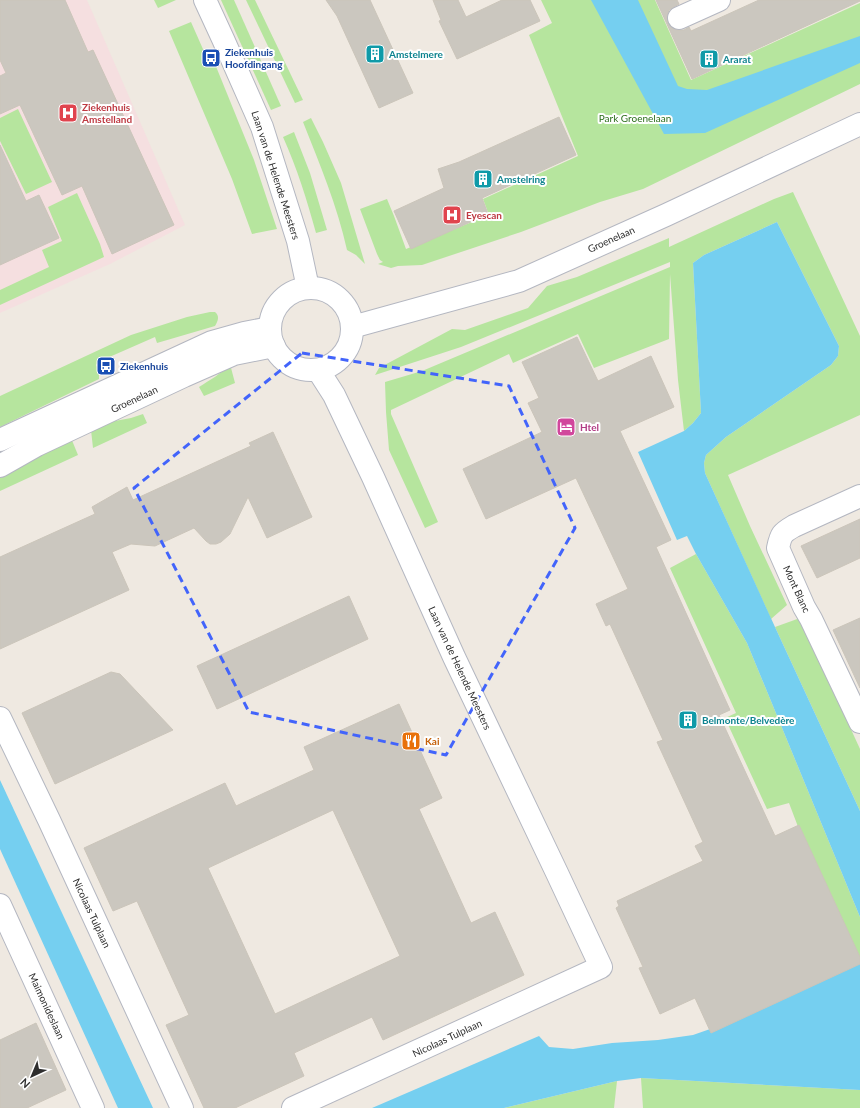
<svg xmlns="http://www.w3.org/2000/svg" width="860" height="1108" font-family="Lato,sans-serif">
  <style>
    .medical { fill: #f5dfe0 }
    .green { fill: #b6e59e }
    .water { fill: #75cff0 }
    .building { fill: #cbc7bf; stroke: #cbc5ba; fill-rule: evenodd }
    .lines { fill: none; stroke-linecap: round; stroke-linejoin: round }
    .minor-casing { stroke: #b4b7c1; stroke-width: 24 }
    .tertiary-casing { stroke: #b4b7c1; stroke-width: 24 }
    .minor { stroke: #fff; stroke-width: 22 }
    .tertiary { stroke: #fff; stroke-width: 22 }
    .marked { fill: none; stroke: #4264fb; stroke-width: 3; stroke-dasharray: 8 5; stroke-linejoin: round }
    .labels { text-anchor: middle; stroke-width: 4; stroke-linejoin: round; paint-order: stroke }
    .transit-label { font-size: 10px; font-weight: bold; fill: #164399; stroke: #fff; text-anchor: start }
    .culture-label { font-size: 10px; font-weight: bold; fill: #0d838f; stroke: #fff; text-anchor: start }
    .health-label { font-size: 10px; font-weight: bold; fill: #be3a42; stroke: #fff; text-anchor: start }
    .park-label { font-size: 10px; fill: #2c6e1b; stroke: #fff }
    .street-label { font-size: 10px; fill: #2e2e2e; stroke: #fff }
    .hotel-label { font-size: 10px; font-weight: bold; fill: #b23c85; stroke: #fff; text-anchor: start }
    .food-label { font-size: 10px; font-weight: bold; fill: #c56008; stroke: #fff; text-anchor: start }
  </style>
  <rect width="100%" height="100%" fill="#efe9e1"/>
  <path class="medical" d="M0 0H87L185 225 110 264 0 313Z"/>
  <g class="green">
    <path d="M154 0H176L158 8Z"/>
    <path d="M221 0H234L281 106 271 110Z"/>
    <path d="M246 0H255L303 100 295 103Z"/>
    <path d="M541 0H655L691 80 860 3V84L643 189 600 202 521 232 422 265 398 266 391 268 378 264 383 262 380 260 377 254 360 209 387 199 394 216 406 249 489 215 483 199 578 156 529 35 552 23Z"/>
    <path d="M191 22 210 65 215 64 254 160 277 229 252 234 232 179 169 31Z"/>
    <path d="M18 109 52 182 26 194 0 141V118Z"/>
    <path d="M311 118 323 142 341 183 365 264 356 255 347 250C337 205 320 165 303 122Z"/>
    <path d="M294 132 310 173 327 230 316 233C307 200 297 168 283 137Z"/>
    <path d="M793 192 860 336V415L728 475 750 526 787 605 771 619 705 473 704 463 706 455 726 437 831 365 838 356 839 346 777 222 704 255 693 263 701 413 693 423 684 431 678 380 670 274 669 339 594 368 578 334 513 363 509 354 391 410V414L438 522 425 528 389 450 386 412 385 382 422 371 670 267V262L461 347 375 375 379 368 452 329 465 330 528 308 547 286 577 277 669 238V247L774 199Z"/>
    <path d="M77 193 100 244 104 257 0 305V290L49 267 42 250 62 241 48 207Z"/>
    <path d="M210 312H215C220 316 218 321 215 326L157 343 155 337 98 362 96 365 99 371V379L0 427V396L131 335 187 317Z"/>
    <path d="M230 364 235 383 204 396 199 387C210 380 221 374 230 364Z"/>
    <path d="M143 414 147 423 93 448 91 430 104 423 131 418Z"/>
    <path d="M71 438 78 455 0 491V478Z"/>
    <path d="M696 554 747 643 860 917V961L800 832 789 803 767 809 725 718 736 713 670 568Z"/>
    <path d="M800 618 860 749V811L775 627Z"/>
    <path d="M641 1078 860 1090V1108H643Z"/>
    <path d="M617 1081 614 1108H504Z"/>
  </g>
  <g class="water">
    <path d="M591 0H638L678 86 687 89 707 90 860 36V63L705 133 664 134Z"/>
    <path d="M777 222 839 346 838 356 831 365 726 437 706 455 704 463 705 473 775 627 860 811V917L747 643 696 554 687 536 677 540 638 452 684 431 693 423 701 413 693 263 704 255Z"/>
    <path d="M0 780 153 1108H118L0 849Z"/>
    <path d="M860 961V1090L641 1078 617 1081 504 1108H372L539 1036 549 1047 573 1049 612 1043 658 1040 693 1035 733 1021Z"/>
  </g>
  <g class="building">
    <path d="M0 0H65L88 52 93 50 174 225 112 254 82 186 62 195 20 105 0 114V76L6 73 0 60Z"/>
    <path d="M326 0H370L413 93 379 108 337 16Z"/>
    <path d="M433 0H458L466 17 502 0H530L540 21 457 59 439 21 441 20Z"/>
    <path d="M656 0H677L679 4 669 10 667 16 668 23 672 28 677 30H684L689 27 691 31 759 0H860V1L692 79Z"/>
    <path d="M559 117 576 155 482 198 488 214 411 249 394 211 444 188 438 169 459 162Z"/>
    <path d="M0 145 26 201 39 195 59 238 0 265Z"/>
    <path d="M577 337 598 381 651 356 674 407 620 431 671 540 656 547 730 710 719 715 775 836 799 825 860 957V964L711 1033 695 998 660 1014 639 968 643 967 616 908 619 906 617 901 703 861 695 846 703 842 657 742 663 740 610 624 606 626 596 604 628 589 576 478 486 519 463 469 542 432 528 403 539 398 522 362Z"/>
    <path d="M273 432 312 517 267 538 248 497 230 534 221 542 216 544H210L206 541 194 528 155 546 131 544 112 552 129 590 0 649V557L95 514 92 507 127 487 133 500 251 446 249 443Z"/>
    <path d="M860 519V558L817 578 801 546Z"/>
    <path d="M349 596 368 639 217 709 197 666Z"/>
    <path d="M860 618V688L833 630Z"/>
    <path d="M111 672 120 674 173 730 55 784 22 713Z"/>
    <path d="M399 704 442 798 419 809 471 923 495 912 524 975 383 1040 372 1017 294 1053 304 1076 235 1108H204L166 1025 189 1015 137 901 113 911 84 848 225 783 236 806 314 770 304 747ZM333 810 400 956 275 1014 208 868Z"/>
    <path d="M36 1023 66 1090 27 1108H0V1040Z"/>
  </g>
  <g class="lines">
    <g class="minor-casing">
      <g id="minor">
        <path d="M679 18 719 0"/>
        <path d="M860 496 794 526C782 533 781 534 778 548L804 607 811 619 860 722"/>
        <path d="M0 718 49 820 182 1108"/>
        <path d="M0 905 93 1108"/>
        <path d="M293 1108 601 967 557 873 454 657 373 477 334 395 318 370"/>
      </g>
    </g>
    <g class="tertiary-casing">
      <g id="tertiary">
        <path d="M205 0 223 39 262 127 298 241 308 288"/>
        <circle cx="311" cy="329" r="41"/>
        <path d="M352 327 519 281 666 215 860 124"/>
        <path d="M0 440 212 342 244 333 270 328"/>
        <path d="M0 466 37 445 184 376 234 354 274 346"/>
      </g>
    </g>
    <use href="#minor" class="minor"/>
    <use href="#tertiary" class="tertiary"/>
  </g>
  <path class="marked" d="M302 353 509 386 575 528 446 755 249 712 134 488Z"/>
  <defs>
    <g id="building-square" transform="scale(1)"><rect x="-9" y="-9" width="18" height="18" rx="4" fill="#0f9aa8" stroke="#fff"/><path d="M-4-6H4V6H1V3H-1V6H-4ZM-2.5-4.3h1.7v1.8h-1.7ZM.8-4.3h1.7v1.8H.8ZM-2.5-1h1.7V.8h-1.7ZM.8-1h1.7V.8H.8Z" fill="#fff"/></g>
    <g id="bus-square" transform="scale(1)"><rect x="-9" y="-9" width="18" height="18" rx="4" fill="#1a4fb4" stroke="#fff"/><path d="M-5-6H5V4H4V6H2V4H-2V6H-4V4H-5ZM-3.5-4V0h7V-4ZM-3.5 1.2v1.5H-2V1.2ZM2 1.2v1.5H3.5V1.2Z" fill="#fff"/></g>
    <g id="hospital-square" transform="scale(1)"><rect x="-9" y="-9" width="18" height="18" rx="4" fill="#e0444e" stroke="#fff"/><path d="M-5-5h3v3.5h4V-5h3V5h-3V1.5h-4V5h-3Z" fill="#fff"/></g>
    <g id="hotel-square" transform="scale(1)"><rect x="-9" y="-9" width="18" height="18" rx="4" fill="#d1479c" stroke="#fff"/><path d="M-6-4.5h1.5V1H6V5H4.5V3h-9V5H-6ZM-4 0a1.8 1.8 0 1 1 3.6 0ZM.5 0V-2.5h3Q6-2.5 6 0Z" fill="#fff"/></g>
    <g id="restaurant-square" transform="scale(1)"><rect x="-9" y="-9" width="18" height="18" rx="4" fill="#e8710a" stroke="#fff"/><path d="M-5-6h1v4h1v-4h1v4h1v-4h1v5L-1.5 .5V6h-2V.5L-5-1ZM5-6V6H3V1.5H1.5Q1.5-4 5-6Z" fill="#fff"/></g>
  </defs>
  <g fill-rule="evenodd">
    <use href="#building-square" x="375" y="54"/>
    <use href="#bus-square" x="211" y="58"/>
    <use href="#building-square" x="709" y="59"/>
    <use href="#hospital-square" x="68" y="113"/>
    <use href="#building-square" x="483" y="179"/>
    <use href="#hospital-square" x="452" y="215"/>
    <use href="#bus-square" x="106" y="366"/>
    <use href="#hotel-square" x="566" y="427"/>
    <use href="#building-square" x="688" y="720"/>
    <use href="#restaurant-square" x="411" y="741"/>
  </g>
  <g class="labels">
    <g class="transit-label">
      <text x="225" y="56">Ziekenhuis<tspan x="225" dy="12">Hoofdingang</tspan></text>
      <text x="120" y="370">Ziekenhuis</text>
    </g>
    <g class="culture-label">
      <text x="389" y="58">Amstelmere</text>
      <text x="723" y="63">Ararat</text>
      <text x="497" y="183">Amstelring</text>
      <text x="702" y="724">Belmonte/Belvedère</text>
    </g>
    <g class="health-label">
      <text x="82" y="111">Ziekenhuis<tspan x="82" dy="12">Amstelland</tspan></text>
      <text x="466" y="219">Eyescan</text>
    </g>
    <g class="park-label">
      <text x="635" y="122">Park Groenelaan</text>
    </g>
    <g class="street-label">
      <text transform="translate(276 175) rotate(72)" y="4">Laan van de Helende Meesters</text>
      <text transform="translate(611 239) rotate(-24)" y="4">Groenelaan</text>
      <text transform="translate(134 399) rotate(-25)" y="4">Groenelaan</text>
      <text transform="translate(797 589) rotate(65)" y="4">Mont Blanc</text>
      <text transform="translate(460 668) rotate(65)" y="4">Laan van de Helende Meesters</text>
      <text transform="translate(92 913) rotate(65)" y="4">Nicolaas Tulplaan</text>
      <text transform="translate(47 1006) rotate(65)" y="4">Maimonideslaan</text>
      <text transform="translate(447 1038) rotate(-25)" y="4">Nicolaas Tulplaan</text>
    </g>
    <g class="hotel-label">
      <text x="580" y="431">Htel</text>
    </g>
    <g class="food-label">
      <text x="425" y="745">Kai</text>
    </g>
  </g>
  <g transform="translate(32 1076) rotate(224)" stroke="#ffffff" stroke-width="3" paint-order="stroke">
  <path d="M0-3L7 15L0 10L-7 15Z" fill="#2e2e2e"/>
  <text y="-6" font-size="11" font-weight="bold" text-anchor="middle" fill="#2e2e2e">N</text>
  </g>
</svg>
